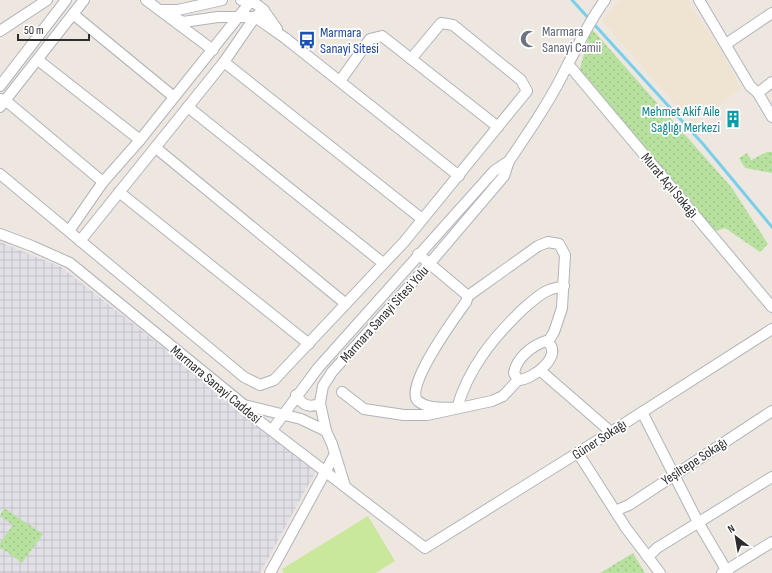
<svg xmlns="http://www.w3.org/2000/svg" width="772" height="573" font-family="'Sofia Sans Condensed',sans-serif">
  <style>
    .industrial { fill: url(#industrial-grid) }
    .education { fill: #eee4d1 }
    .green { fill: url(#green-dots) }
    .pitch { fill: #cae89c }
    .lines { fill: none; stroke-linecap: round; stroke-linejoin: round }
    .stream { stroke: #79cfea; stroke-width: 3 }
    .minor-casing { stroke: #b0b3bc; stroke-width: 12 }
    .minor { stroke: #fff; stroke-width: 10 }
    .labels { text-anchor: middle; stroke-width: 3.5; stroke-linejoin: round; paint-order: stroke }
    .worship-label { font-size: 14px; fill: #5b616d; stroke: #fff; text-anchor: start }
    .transit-label { font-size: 14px; fill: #164399; stroke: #fff; text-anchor: start }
    .culture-label { font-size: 14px; fill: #0d838f; stroke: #fff; text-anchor: end }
    .street-label { font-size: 14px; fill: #2d2d2d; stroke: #fff }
  </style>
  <defs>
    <pattern id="industrial-grid" width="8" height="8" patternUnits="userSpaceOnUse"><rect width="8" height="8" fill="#e2e0e7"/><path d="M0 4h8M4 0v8" fill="none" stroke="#c2c0c6"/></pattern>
    <pattern id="green-dots" width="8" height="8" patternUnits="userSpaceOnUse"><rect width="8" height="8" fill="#b8e1a0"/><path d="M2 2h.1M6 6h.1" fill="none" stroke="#9ec18a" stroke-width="1.8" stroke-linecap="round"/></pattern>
  </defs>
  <rect width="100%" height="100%" fill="#eee7e0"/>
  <path class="industrial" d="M0 242 61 267 317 469 260 573H0Z"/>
  <path class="education" d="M620 0H687L720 48 741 88 693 124 602 21Z"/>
  <g class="green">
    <path d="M591 28 732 188 768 244 760 252 725 228 715 231 579 72Z"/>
    <path d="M767 152H772V173L745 168 739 158 747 153 751 160Z"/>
    <path d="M4 508 43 534 22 563 0 547V543L13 525 0 516Z"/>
    <path d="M633 553 645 573H600Z"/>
  </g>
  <path class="pitch" d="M368 516 395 561 376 573H284L282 569Z"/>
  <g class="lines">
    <path class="stream" d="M572 0 703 144 772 227"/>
    <g class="minor-casing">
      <g id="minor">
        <path d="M146 0 213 50"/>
        <path d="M241 0C262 1 266 15 277 29"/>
        <path d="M699 0 750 86 758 93 772 117"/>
        <path d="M160 10 183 22 218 17H255L285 38 459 176"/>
        <path d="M162 10H178L222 0"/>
        <path d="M73 14 174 97"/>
        <path d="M0 31 47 0"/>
        <path d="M726 44 772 13"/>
        <path d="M38 60 140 140"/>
        <path d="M224 62 422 219"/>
        <path d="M568 64 772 307"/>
        <path d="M340 81 370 39 382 36 498 127"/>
        <path d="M0 86 66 0"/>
        <path d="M758 93 772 82"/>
        <path d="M0 99 5 100 103 182"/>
        <path d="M0 107 84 0"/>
        <path d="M188 107 383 263"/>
        <path d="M156 148 346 304"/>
        <path d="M0 174 244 377 260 385 274 380 404 242 527 91 521 80 453 25 441 23 411 59"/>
        <path d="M119 192 309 344"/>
        <path d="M69 231 103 182 140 140 251 1"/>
        <path d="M0 234 32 246 70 263 244 405 250 414 425 548 611 432 772 329"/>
        <path d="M80 241 224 62 255 17 264 10"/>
        <path d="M418 254 468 296 466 302C456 316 403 388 418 401 429 410 445 407 457 408 468 369 493 338 522 310 530 303 539 294 549 290 553 288 559 288 564 286"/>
        <path d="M468 296 538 246 548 242 559 244 565 255 562 308 554 332 548 342"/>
        <path d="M546 341C566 354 533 380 518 380L514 373C516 358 533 345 546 341Z"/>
        <path d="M542 369V372L611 432"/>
        <path d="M342 392 364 409 404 415H427L492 401 503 396 518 380"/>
        <path d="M296 395C302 405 310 409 320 403"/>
        <path d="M244 405 301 419 326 431"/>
        <path d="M642 412 698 522 728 573"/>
        <path d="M272 430 318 368 494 171 509 161"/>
        <path d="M578 453 626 528 660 573"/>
        <path d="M345 486 332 444 326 431 320 403 323 386 332 372 430 263 504 176 509 161C530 130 552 98 568 64 580 42 590 20 605 0"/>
        <path d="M615 511 629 505 772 411"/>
        <path d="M648 557 657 548 772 477"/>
        <path d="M270 573 335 454"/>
        <path d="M722 573 772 542"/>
      </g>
    </g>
    <use href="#minor" class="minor"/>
  </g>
  <defs>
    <g id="mosque-bare" transform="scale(1.38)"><path d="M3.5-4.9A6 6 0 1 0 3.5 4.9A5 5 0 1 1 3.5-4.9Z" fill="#6b7280" stroke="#fff" stroke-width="2.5" paint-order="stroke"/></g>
    <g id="bus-bare" transform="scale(1.38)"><path d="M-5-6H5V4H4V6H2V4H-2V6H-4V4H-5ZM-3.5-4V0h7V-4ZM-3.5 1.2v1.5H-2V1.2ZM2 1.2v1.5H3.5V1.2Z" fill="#1a4fb4" stroke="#fff" stroke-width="2.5" paint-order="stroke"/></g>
    <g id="building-bare" transform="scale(1.38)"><path d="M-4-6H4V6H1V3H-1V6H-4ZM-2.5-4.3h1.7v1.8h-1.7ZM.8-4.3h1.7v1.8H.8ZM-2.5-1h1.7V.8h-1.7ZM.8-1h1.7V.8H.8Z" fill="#0f9aa8" stroke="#fff" stroke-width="2.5" paint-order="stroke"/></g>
  </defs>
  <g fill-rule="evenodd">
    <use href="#mosque-bare" x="529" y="39"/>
    <use href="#bus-bare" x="307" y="40"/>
    <use href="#building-bare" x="733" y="119"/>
  </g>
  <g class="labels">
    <g class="worship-label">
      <text x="542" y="36">Marmara<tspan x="542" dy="16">Sanayi Camii</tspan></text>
    </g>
    <g class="transit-label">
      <text x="320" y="37">Marmara<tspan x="320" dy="16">Sanayi Sitesi</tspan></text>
    </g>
    <g class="culture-label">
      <text x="720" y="116">Mehmet Akif Aile<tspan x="720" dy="16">Sağlığı Merkezi</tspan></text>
    </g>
    <g class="street-label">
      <text transform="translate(670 185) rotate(50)" y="5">Murat Açıl Sokağı</text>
      <text transform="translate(384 314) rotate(-48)" y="5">Marmara Sanayi Sitesi Yolu</text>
      <text transform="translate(216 384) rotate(40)" y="5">Marmara Sanayi Caddesi</text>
      <text transform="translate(599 439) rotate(-33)" y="5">Güner Sokağı</text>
      <text transform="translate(694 461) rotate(-33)" y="5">Yeşiltepe Sokağı</text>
    </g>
  </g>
  <g transform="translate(736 537) rotate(329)" stroke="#ffffff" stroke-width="3" paint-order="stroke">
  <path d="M0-3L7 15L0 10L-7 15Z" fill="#2d2d2d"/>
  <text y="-6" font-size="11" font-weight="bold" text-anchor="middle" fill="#2d2d2d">N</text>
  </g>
  <path d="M18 34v6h71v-6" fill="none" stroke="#2d2d2d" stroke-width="2"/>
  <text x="24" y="34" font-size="12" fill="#2d2d2d" stroke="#ffffff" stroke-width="3" paint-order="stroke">50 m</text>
</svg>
